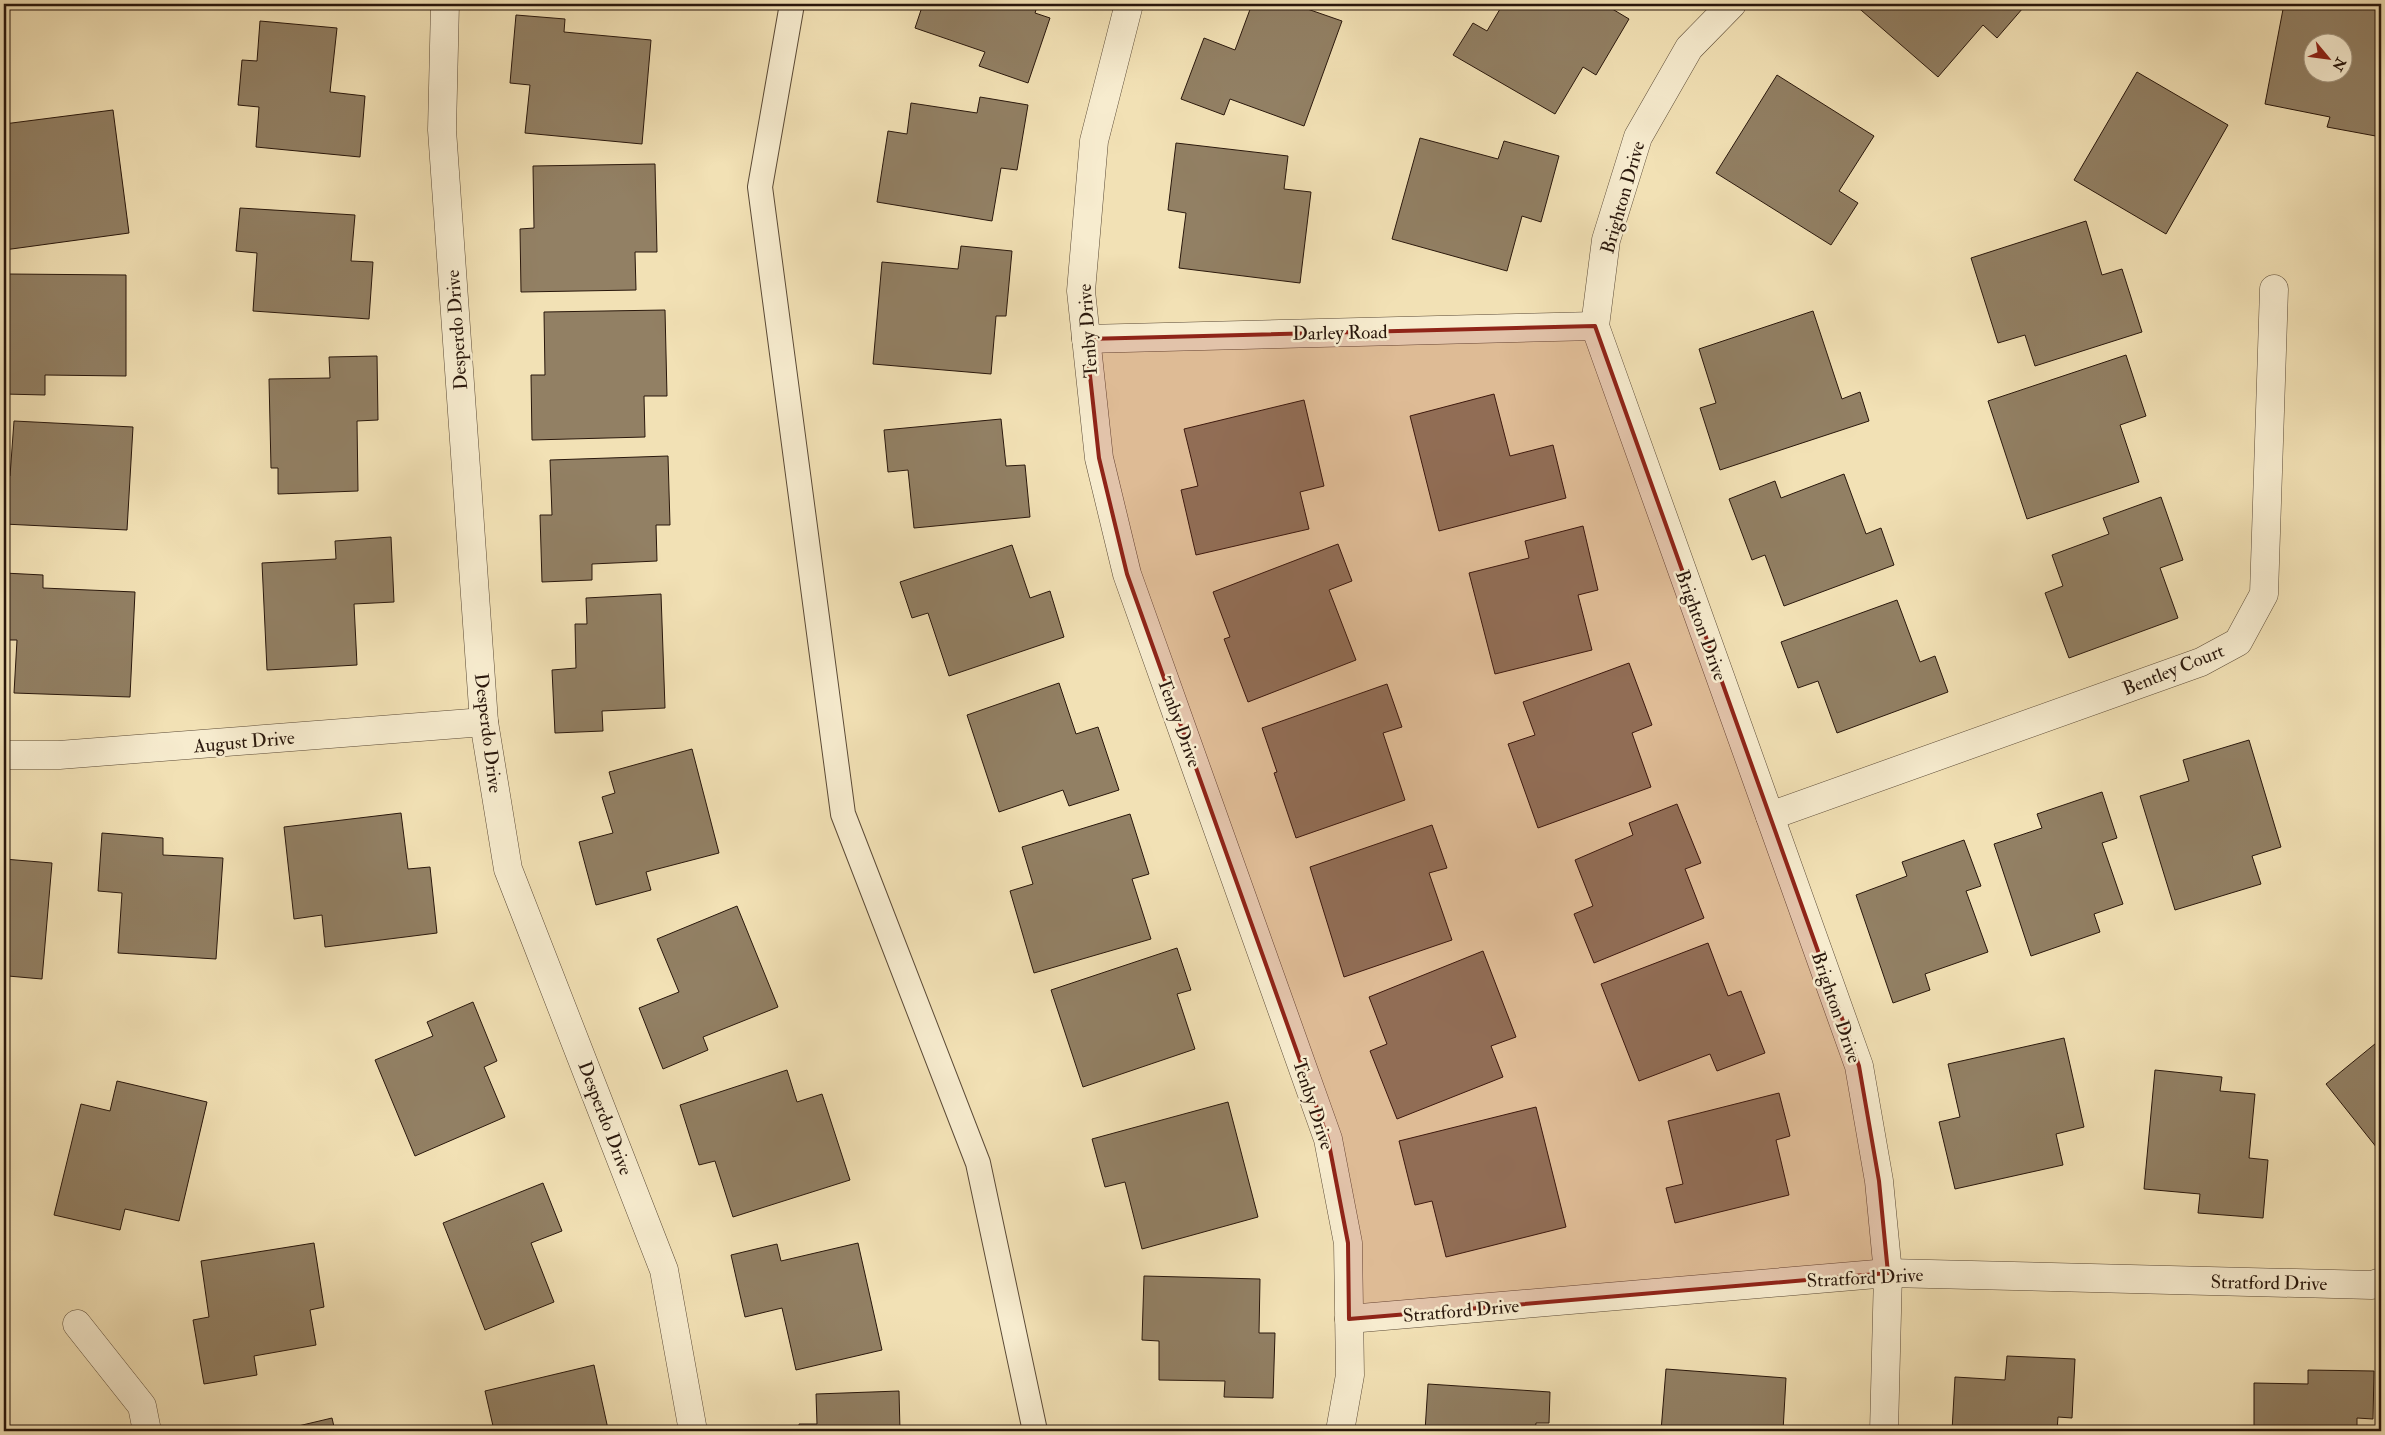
<svg xmlns="http://www.w3.org/2000/svg" width="2385" height="1435" font-family="'IM FELL Double Pica',serif">
  <style>
    .building { fill: #928064; stroke: #29170c; fill-rule: evenodd }
    .lines { fill: none; stroke-linecap: round; stroke-linejoin: round }
    .service-casing { stroke: #5b4a36; stroke-width: 26 }
    .minor-casing { stroke: #5b4a36; stroke-width: 29 }
    .service { stroke: #f7eccf; stroke-width: 24 }
    .minor { stroke: #f7eccf; stroke-width: 28 }
    .marked { fill: #8f2418; fill-opacity: 0.2; stroke: #8f2418; stroke-width: 4; stroke-linejoin: round }
    .labels { text-anchor: middle; stroke-width: 5; stroke-linejoin: round; paint-order: stroke }
    .street-label { font-size: 19px; fill: #29170c; stroke: #f7eccf }
  </style>
  <rect width="100%" height="100%" fill="#f2e1b5"/>
  <filter id="stains"><feTurbulence type="fractalNoise" baseFrequency=".004" numOctaves="4"/><feColorMatrix values="0 0 0 0 .2 0 0 0 0 .09 0 0 0 0 .02 0 0 0 .5 -.17"/></filter>
  <radialGradient id="worn" r=".72"><stop offset=".6" stop-color="#630" stop-opacity="0"/><stop offset="1" stop-color="#630" stop-opacity=".3"/></radialGradient>
  <g class="building">
    <path d="M923 4H1038L1035 13 1050 18 1028 83 979 66 985 52 915 28Z"/>
    <path d="M1252 4H1293L1342 21 1304 126 1230 99 1224 115 1181 99 1204 38 1235 50Z"/>
    <path d="M1503 4H1573L1577 6 1578 4H1604L1629 19 1596 75 1583 67 1555 114 1453 55 1473 23 1487 31Z"/>
    <path d="M1854 4H2018L2023 8 1997 38 1983 25 1938 77Z"/>
    <path d="M2284 4H2381V137L2327 127 2330 117 2265 104ZM2312 42H2342V72H2312Z"/>
    <path d="M516 15 565 19 564 32 651 40 642 144 525 133 530 85 510 83Z"/>
    <path d="M260 21 337 28 330 92 365 96 360 157 256 147 259 107 238 105 242 60 257 61Z"/>
    <path d="M2137 72 2228 125 2166 234 2074 180Z"/>
    <path d="M1777 75 1874 136 1839 191 1858 203 1831 245 1716 173Z"/>
    <path d="M980 97 1028 105 1017 170 1001 168 992 221 877 202 888 131 907 134 911 103 977 113Z"/>
    <path d="M113 110 129 233 4 250V124Z"/>
    <path d="M1420 138 1498 159 1504 141 1559 156 1541 222 1522 216 1507 271 1392 239Z"/>
    <path d="M1176 143 1288 156 1284 189 1311 192 1300 283 1179 268 1186 213 1168 210Z"/>
    <path d="M655 164 657 252H635L636 290 521 292 520 229 534 228 533 166Z"/>
    <path d="M240 208 355 215 351 261 373 262 369 319 253 311 257 253 236 251Z"/>
    <path d="M2086 221 2102 275 2122 269 2142 332 2035 366 2025 335 1998 343 1971 258Z"/>
    <path d="M961 246 1012 251 1006 316H996L991 374 873 364 882 262 958 269Z"/>
    <path d="M8 274 126 275V376L45 375V395L4 394V327H8Z"/>
    <path d="M665 310 667 396H644L645 437 532 440 531 375H545L544 312Z"/>
    <path d="M1813 311 1842 399 1860 392 1869 421 1720 470 1700 408 1716 403 1699 349Z"/>
    <path d="M2126 355 2146 416 2120 425 2139 482 2027 519 1988 401Z"/>
    <path d="M377 356 378 420 357 421 358 491 278 494V468H271L269 379 330 378 329 357Z"/>
    <path d="M1494 394 1510 456 1553 445 1566 498 1439 531 1410 416Z"/>
    <path d="M1304 400 1324 486 1300 492 1309 529 1196 555 1181 490 1198 486 1184 429Z"/>
    <path d="M1001 419 1006 466 1025 465 1030 517 914 528 908 470 888 472 884 430Z"/>
    <path d="M14 421 133 427 127 530 4 524V476H10Z"/>
    <path d="M668 456 670 525H656L657 561 592 564V580L542 582 540 515H552L550 460Z"/>
    <path d="M1844 474 1866 534 1881 528 1894 565 1784 606 1765 555 1752 560 1729 499 1775 481 1781 498Z"/>
    <path d="M2161 497 2183 560 2160 568 2178 618 2069 658 2045 593 2063 586 2052 555 2109 534 2103 518Z"/>
    <path d="M1583 526 1598 590 1578 595 1592 650 1495 674 1469 573 1529 558 1525 541Z"/>
    <path d="M391 537 394 602 354 604 357 665 267 670 262 563 336 559 335 541Z"/>
    <path d="M1338 544 1352 581 1329 590 1356 660 1248 702 1224 639 1230 637 1213 592Z"/>
    <path d="M1012 545 1030 598 1050 591 1064 637 949 676 928 613 912 618 900 582Z"/>
    <path d="M4 573 43 575V588L135 592 130 697 14 693 17 640H4Z"/>
    <path d="M661 594 665 708 602 711 603 731 555 733 552 670 576 668 575 624H587L586 598Z"/>
    <path d="M1897 600 1920 662 1935 656 1948 692 1837 733 1818 681 1798 688 1781 642Z"/>
    <path d="M1629 663 1652 725 1632 733 1651 787 1538 828 1508 744 1535 735 1523 702Z"/>
    <path d="M1059 683 1076 734 1098 727 1119 790 1069 806 1063 790 999 812 967 715Z"/>
    <path d="M1387 684 1402 727 1383 733 1405 800 1296 838 1274 773 1277 772 1262 728Z"/>
    <path d="M2249 740 2281 847 2252 856 2261 884 2175 910 2140 796 2189 781 2183 760Z"/>
    <path d="M692 749 719 853 646 872 651 890 596 905 579 842 613 833 602 797 615 793 609 772Z"/>
    <path d="M2102 792 2117 838 2102 843 2123 904 2094 914 2100 932 2031 956 1994 844 2042 828 2037 814Z"/>
    <path d="M1677 804 1701 863 1685 869 1704 918 1594 963 1574 914 1593 906 1575 860 1633 835 1629 823Z"/>
    <path d="M401 813 408 869 430 867 437 933 325 947 322 915 294 919 284 827Z"/>
    <path d="M1130 814 1149 874 1132 879 1151 939 1034 973 1010 891 1033 884 1022 847Z"/>
    <path d="M1432 825 1447 868 1429 873 1452 940 1344 977 1310 867Z"/>
    <path d="M102 833 163 838V855L223 858 216 959 118 953 122 893 98 891Z"/>
    <path d="M1964 840 1981 886 1966 891 1988 952 1925 974 1930 990 1893 1003 1856 895 1907 876 1902 862Z"/>
    <path d="M4 859 52 863 42 979 8 976 9 961 4 960Z"/>
    <path d="M737 906 778 1007 703 1037 708 1050 663 1069 639 1008 679 992 657 939Z"/>
    <path d="M1708 943 1728 996 1741 991 1765 1053 1717 1071 1710 1054 1639 1081 1601 984Z"/>
    <path d="M1177 948 1191 990 1177 994 1195 1049 1083 1087 1051 990Z"/>
    <path d="M1483 951 1516 1037 1491 1046 1503 1077 1397 1119 1370 1051 1387 1044 1369 997Z"/>
    <path d="M473 1002 497 1061 484 1067 505 1117 415 1156 375 1060 433 1036 427 1022Z"/>
    <path d="M2064 1038 2084 1127 2056 1134 2063 1165 1955 1189 1939 1122 1960 1117 1948 1064Z"/>
    <path d="M2381 1039V1153L2326 1084Z"/>
    <path d="M787 1070 797 1102 822 1094 850 1180 733 1217 715 1161 699 1165 680 1105Z"/>
    <path d="M2155 1070 2222 1077 2220 1091 2255 1094 2249 1158 2268 1160 2263 1218 2198 1213 2200 1194 2144 1189Z"/>
    <path d="M117 1081 207 1102 179 1221 125 1209 120 1230 54 1215 81 1104 110 1111Z"/>
    <path d="M1779 1093 1790 1136 1776 1140 1789 1195 1675 1223 1666 1188 1683 1184 1668 1121Z"/>
    <path d="M1228 1102 1258 1217 1142 1249 1125 1182 1105 1187 1092 1139Z"/>
    <path d="M1536 1107 1566 1227 1446 1257 1432 1201 1415 1205 1399 1141Z"/>
    <path d="M543 1183 562 1231 531 1243 554 1302 485 1330 443 1223Z"/>
    <path d="M314 1243 324 1307 310 1310 316 1345 254 1356 257 1375 204 1384 193 1320 209 1317 201 1261Z"/>
    <path d="M858 1243 882 1350 796 1370 782 1308 745 1317 731 1255 777 1244 781 1261Z"/>
    <path d="M1144 1276 1260 1279 1259 1333H1275L1273 1398 1224 1397 1225 1381 1159 1380V1341L1142 1340Z"/>
    <path d="M2007 1356 2075 1359 2072 1418 2058 1417 2057 1431H1952L1955 1377 2005 1380Z"/>
    <path d="M594 1365 608 1429 598 1431H469L493 1426 485 1391Z"/>
    <path d="M1666 1369 1786 1378 1783 1431H1661Z"/>
    <path d="M2308 1370 2374 1371 2373 1419 2357 1418V1431H2254V1383L2308 1384Z"/>
    <path d="M1428 1384 1550 1392 1549 1423H1536L1535 1431H1425Z"/>
    <path d="M899 1391 900 1431H799V1424H817L816 1394Z"/>
    <path d="M332 1418 335 1431H277Z"/>
  </g>
  <g class="lines">
    <g class="service-casing">
      <path id="service" d="M792 4 760 187 843 814 978 1163 1035 1431"/>
    </g>
    <g class="minor-casing">
      <g id="minor">
        <path d="M445 4 442 130 484 722 508 869 664 1270 693 1431"/>
        <path d="M1129 4 1094 141 1081 291 1099 458 1127 574 1328 1139 1348 1243 1350 1375 1340 1431"/>
        <path d="M1732 4 1689 48 1638 137 1606 240 1595 326 1859 1066 1879 1181 1888 1273 1884 1431"/>
        <path d="M1086 339 1595 326"/>
        <path d="M4 755H59L484 722"/>
        <path d="M1770 816 2201 662 2238 642 2264 594 2274 289"/>
        <path d="M1349 1319 1888 1273 2372 1285 2381 1282"/>
        <path d="M77 1324 142 1406 147 1431"/>
      </g>
    </g>
    <use href="#service" class="service"/>
    <use href="#minor" class="minor"/>
  </g>
  <path class="marked" d="M1595 326 1859 1066 1879 1181 1888 1273 1349 1319 1348 1243 1328 1139 1127 574 1099 458 1086 339Z"/>
  <g class="labels">
    <g class="street-label">
      <text transform="translate(1622 197) rotate(-74)" y="7">Brighton Drive</text>
      <text transform="translate(456 330) rotate(-94)" y="7">Desperdo Drive</text>
      <text transform="translate(1087 331) rotate(-94)" y="7">Tenby Drive</text>
      <text transform="translate(1340 332) rotate(-1)" y="7">Darley Road</text>
      <text transform="translate(1702 625) rotate(70)" y="7">Brighton Drive</text>
      <text transform="translate(2173 669) rotate(-22)" y="7">Bentley Court</text>
      <text transform="translate(1180 722) rotate(70)" y="7">Tenby Drive</text>
      <text transform="translate(489 733) rotate(83)" y="7">Desperdo Drive</text>
      <text transform="translate(244 741) rotate(-5)" y="7">August Drive</text>
      <text transform="translate(1837 1007) rotate(71)" y="7">Brighton Drive</text>
      <text transform="translate(1314 1104) rotate(72)" y="7">Tenby Drive</text>
      <text transform="translate(606 1118) rotate(69)" y="7">Desperdo Drive</text>
      <text transform="translate(1865 1277) rotate(-3)" y="7">Stratford Drive</text>
      <text transform="translate(2269 1282) rotate(1)" y="7">Stratford Drive</text>
      <text transform="translate(1461 1310) rotate(-5)" y="7">Stratford Drive</text>
    </g>
  </g>
  <rect width="2385" height="1435" fill="none" stroke="#f2e1b5" stroke-width="20"/>
  <rect x="5" y="5" width="2375" height="1425" fill="none" stroke="#29170c" stroke-width="2.5"/>
  <rect x="10" y="10" width="2365" height="1415" fill="none" stroke="#29170c"/>
  <g transform="translate(2328 58) rotate(119)"><circle r="24" fill="#f7eccf" stroke="#a59781"/>
  <path d="M0-4L9 19L0 12L-9 19Z" fill="#8f2418"/>
  <text y="-8" font-size="14" font-weight="bold" text-anchor="middle" fill="#29170c">N</text>
  </g>
  <rect width="100%" height="100%" filter="url(#stains)"/>
  <rect width="100%" height="100%" fill="url(#worn)"/>
</svg>
